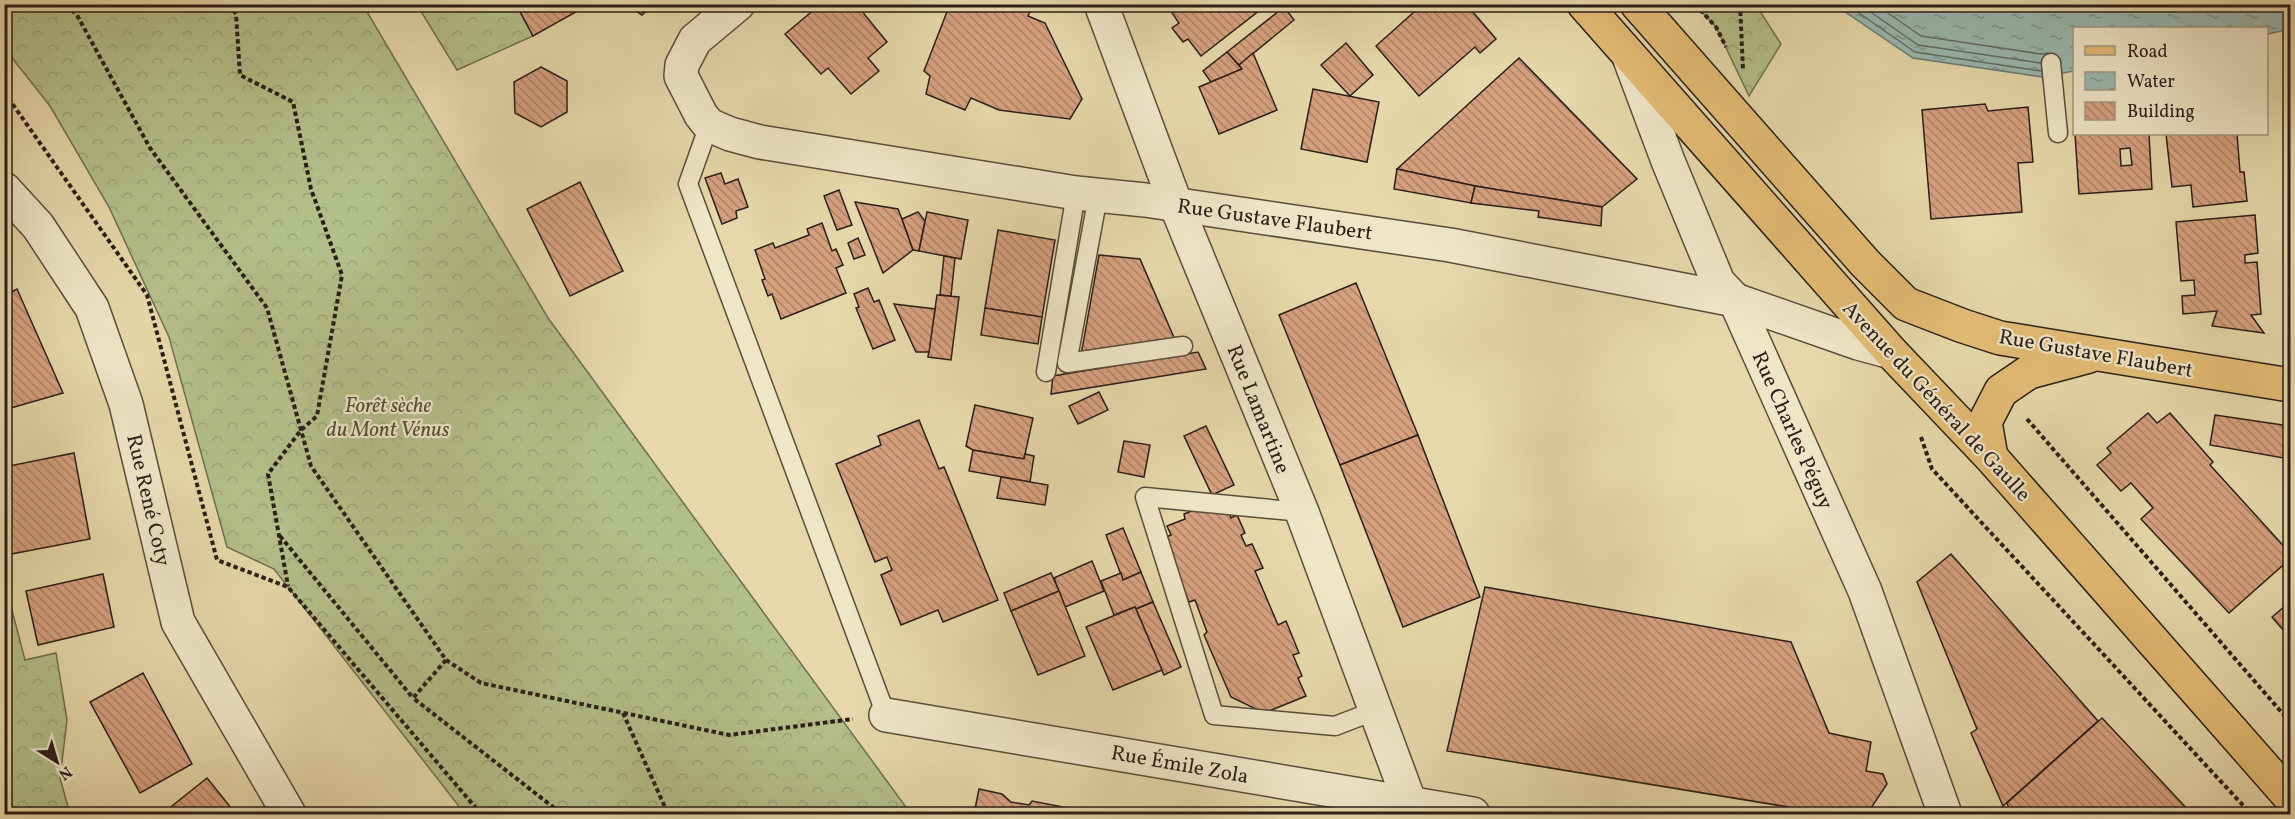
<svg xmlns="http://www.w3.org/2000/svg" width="2295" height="819" font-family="Vollkorn,serif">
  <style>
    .forest { fill: url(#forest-crowns); stroke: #6f6e52; stroke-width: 1.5 }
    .water { fill: url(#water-ripples); stroke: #6d7a74; stroke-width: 1.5 }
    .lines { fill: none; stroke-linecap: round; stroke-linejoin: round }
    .shore { stroke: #626b65; stroke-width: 1.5 }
    .building { fill: url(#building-back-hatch); stroke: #2b1e19; stroke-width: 1.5; fill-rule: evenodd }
    .service-casing { stroke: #5a4c3d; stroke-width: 21 }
    .minor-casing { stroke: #5a4c3d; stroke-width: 36 }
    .tertiary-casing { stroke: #5a4c3d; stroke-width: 36 }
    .primary-casing { stroke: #2b1e19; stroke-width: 36 }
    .path { stroke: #2b1e19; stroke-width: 4; stroke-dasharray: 4.5 3; stroke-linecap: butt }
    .service { stroke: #efe6c8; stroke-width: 18 }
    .minor { stroke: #efe6c8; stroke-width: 33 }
    .tertiary { stroke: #efe6c8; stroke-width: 33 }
    .primary { stroke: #e3bc75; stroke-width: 33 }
    .labels { text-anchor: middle; stroke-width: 4.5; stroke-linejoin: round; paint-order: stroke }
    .street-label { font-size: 21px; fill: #2b1e19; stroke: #efe6c8 }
    .park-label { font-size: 21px; font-style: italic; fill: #544e3b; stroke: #efe6c8 }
  </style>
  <defs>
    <pattern id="forest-crowns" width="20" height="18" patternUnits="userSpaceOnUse" patternTransform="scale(1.5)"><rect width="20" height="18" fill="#b3bf8a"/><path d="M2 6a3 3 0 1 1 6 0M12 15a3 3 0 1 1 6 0" fill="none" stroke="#9aa476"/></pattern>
    <pattern id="water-ripples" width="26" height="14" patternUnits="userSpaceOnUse" patternTransform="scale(1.5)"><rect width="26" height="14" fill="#99b8b1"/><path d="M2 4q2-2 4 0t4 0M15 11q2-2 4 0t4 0" fill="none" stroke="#7d958f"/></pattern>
    <pattern id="building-back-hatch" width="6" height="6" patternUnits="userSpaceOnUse" patternTransform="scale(1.5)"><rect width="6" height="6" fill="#d6a07f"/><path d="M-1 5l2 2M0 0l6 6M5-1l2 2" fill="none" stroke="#ae8267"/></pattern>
  </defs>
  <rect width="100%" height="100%" fill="#e6d8aa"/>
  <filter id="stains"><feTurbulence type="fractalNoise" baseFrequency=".00333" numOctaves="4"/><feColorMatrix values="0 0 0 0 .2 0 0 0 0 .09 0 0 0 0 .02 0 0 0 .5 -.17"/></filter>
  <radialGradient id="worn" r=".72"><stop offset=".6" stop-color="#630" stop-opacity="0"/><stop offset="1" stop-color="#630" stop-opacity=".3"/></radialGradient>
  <g class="forest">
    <path d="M5 4 363 5 548 318 911 814H465L274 569 227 547 169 337 109 207 50 106 5 49Z"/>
    <path d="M417 5H516L533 36 457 70Z"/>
    <path d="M1695 5H1761V13L1781 44 1749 96 1716 27Z"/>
    <path d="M4 586 6 587 25 660 56 653 67 720 60 778 70 814H5Z"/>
  </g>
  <path class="water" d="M1835 5H2290V29L2267 34 2266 28H2074V71L2042 77 1913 58Z"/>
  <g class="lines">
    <g class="shore">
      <path d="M1846 4 1915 52 2041 71"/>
      <path d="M1859 4 1918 45 2041 63"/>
      <path d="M1875 4 1921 36 2041 54 2049 53"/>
    </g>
  </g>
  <g class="building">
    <path d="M516 4H590L533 36Z"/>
    <path d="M625 4H654L642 15Z"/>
    <path d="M821 4H856L887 42 868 58 879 71 851 94 828 68 821 74 785 34Z"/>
    <path d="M950 4 1033 5 1028 16 1045 23 1082 99 1070 119 999 110 971 98 965 110 926 94 930 76 924 71Z"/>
    <path d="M1166 4H1256L1260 10 1201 56 1188 39 1183 42 1172 28 1179 23Z"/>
    <path d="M1280 4H1292L1285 10Z"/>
    <path d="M1423 4H1466L1496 39 1480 53 1475 47 1419 96 1376 46Z"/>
    <path d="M1284 7 1294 20 1239 65 1227 52Z"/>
    <path d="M1346 43 1373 75 1350 96 1321 65Z"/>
    <path d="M1227 52 1242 69 1211 82 1203 71Z"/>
    <path d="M1253 53 1277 110 1219 134 1199 87 1242 69 1239 65Z"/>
    <path d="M1519 58 1637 179 1602 207 1475 186 1397 169Z"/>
    <path d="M541 67 567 81V112L541 127 515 113 514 82Z"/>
    <path d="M1313 89 1379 102 1367 162 1301 149Z"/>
    <path d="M1985 104 1988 111 2028 107 2033 162 2018 163 2022 212 1931 219 1922 110Z"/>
    <path d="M2075 134H2149L2152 189 2079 194ZM2130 148 2132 165 2121 166 2120 149Z"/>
    <path d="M2166 134H2237L2240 172H2244L2247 201 2193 207 2191 185 2172 187Z"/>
    <path d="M1397 169 1475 186 1471 203 1394 189Z"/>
    <path d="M721 173 725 184 738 179 748 207 736 211 737 218 722 224 705 178Z"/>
    <path d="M580 182 623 271 570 296 527 209Z"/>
    <path d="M1475 186 1602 207 1601 226 1538 217 1539 211 1471 203Z"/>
    <path d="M839 190 852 225 837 230 824 196Z"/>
    <path d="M855 202 898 209 902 219 913 250 883 273Z"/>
    <path d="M918 212 925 221 919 251 913 250 902 219Z"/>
    <path d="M927 212 968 220 961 259 919 251Z"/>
    <path d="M2255 215 2258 253 2245 255V263L2257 262 2261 314 2251 315 2264 333 2212 326 2217 311 2183 314 2182 296 2195 295 2194 280 2181 281 2176 222Z"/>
    <path d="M822 223 832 251 836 249 843 265 836 268 846 293 781 319 772 294 768 296 762 280 765 279 755 250 773 243 775 248 809 235 807 229Z"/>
    <path d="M998 230 1055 240 1042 317 985 308Z"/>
    <path d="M858 238 865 255 854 259 848 243Z"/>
    <path d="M1099 255 1140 259 1175 340 1081 355Z"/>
    <path d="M944 256 955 258 951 296 940 295Z"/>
    <path d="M1356 283 1418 435 1340 465 1279 315Z"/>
    <path d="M868 288 874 302 879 300 895 340 873 349 856 308 859 307 854 294Z"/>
    <path d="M17 289 63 393 4 410V296Z"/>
    <path d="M937 295 959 297 951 360 928 357Z"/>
    <path d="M894 304 935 309 929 352H916Z"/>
    <path d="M985 308 1042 317 1038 344 981 335Z"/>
    <path d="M1198 352 1206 369 1051 394 1053 376Z"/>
    <path d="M1099 392 1108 410 1078 424 1069 406Z"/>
    <path d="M975 405 1033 418 1024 459 973 450 966 446Z"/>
    <path d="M2148 413 2157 423 2170 413 2213 462 2210 465 2290 553V559L2229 613 2141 519 2153 508 2131 483 2121 491 2097 465 2111 453 2107 448Z"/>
    <path d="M2215 415 2290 426V459L2210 445Z"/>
    <path d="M919 420 939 469 944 467 998 600 943 622 938 610 901 625 881 575 892 570 887 557 875 562 836 464 881 445 878 436Z"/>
    <path d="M1206 426 1234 485 1212 495 1184 436Z"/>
    <path d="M1418 435 1480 597 1403 627 1340 465Z"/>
    <path d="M1124 441 1150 445 1144 477 1118 472Z"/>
    <path d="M973 450 1024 459 1025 454 1034 456 1030 482 969 471Z"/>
    <path d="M74 453 90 539 11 554 4 519V467Z"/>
    <path d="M1001 477 1048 485 1045 505 997 498Z"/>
    <path d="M1214 502 1225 503 1231 518 1237 515 1245 533 1241 535 1246 546 1252 544 1263 568 1255 571 1278 625 1286 621 1299 653 1293 655 1302 676 1298 678 1306 696 1264 713 1231 697 1204 635 1207 632 1195 600 1189 602 1164 538 1171 535 1167 526 1185 519 1184 514Z"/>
    <path d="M1123 528 1141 572 1123 580 1106 535Z"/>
    <path d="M1951 554 2098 721 2003 806 1971 733 1977 729 1917 582Z"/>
    <path d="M1092 561 1104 591 1065 607 1054 578Z"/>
    <path d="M1141 572 1153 602 1136 609 1135 607 1114 615 1101 581 1121 573 1123 580Z"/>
    <path d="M1051 573 1059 591 1011 611 1004 593Z"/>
    <path d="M103 574 114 627 38 645 26 591Z"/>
    <path d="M1485 587 1791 642 1829 733 1871 742 1866 771 1883 774 1887 784 1867 814H1831L1447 751Z"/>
    <path d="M1059 591 1085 656 1038 675 1011 611Z"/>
    <path d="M1153 602 1181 667 1164 675 1136 609Z"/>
    <path d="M2290 602V638L2272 617Z"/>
    <path d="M1135 607 1162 670 1113 690 1086 627Z"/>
    <path d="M143 673 192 764 140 793 90 702Z"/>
    <path d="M2102 718 2192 814H2011L2007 803Z"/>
    <path d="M207 778 236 814H162Z"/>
    <path d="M979 789 1002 794 1011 802 1029 805 1032 801 1079 810 1078 814H974Z"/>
  </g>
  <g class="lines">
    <g class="service-casing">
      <g id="service">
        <path d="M2051 63 2058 133"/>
        <path d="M709 125 688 184 886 715"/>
        <path d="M1098 196 1067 363 1183 346"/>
        <path d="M1046 372 1076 193"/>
        <path d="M1302 512 1145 497 1214 715 1335 726 1374 711"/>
      </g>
    </g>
    <g class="minor-casing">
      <g id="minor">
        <path d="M738 4 695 40 682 65 681 76 701 115 709 125 730 134 760 142 1076 193 1145 200 1450 245 1735 300 1858 343 1891 352"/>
        <path d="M1628 54 1668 161 1718 282 1735 300 1865 591 1945 814"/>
        <path d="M4 189 38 226 92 308 126 404 178 622 289 814"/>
        <path d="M886 715 1473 814"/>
      </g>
    </g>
    <g class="tertiary-casing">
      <path id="tertiary" d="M1101 4 1176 205 1302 512 1414 814"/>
    </g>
    <g class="primary-casing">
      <g id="primary">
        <path d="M1584 4 1891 352 1991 457 2290 797"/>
        <path d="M1637 4 1865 263 1906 304 1963 326 2000 338 2290 385"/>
        <path d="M1991 457 1985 422 2001 391 2029 372 2089 356"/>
      </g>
    </g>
    <g class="path">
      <path d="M67 4 78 17 150 148 267 308 311 466 446 660 481 683 729 735 853 719"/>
      <path d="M229 4 236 14 240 75 293 102 311 189 342 275 317 416 301 430 268 474 288 586"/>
      <path d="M1695 4 1716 27 1726 47"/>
      <path d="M1740 4 1743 70"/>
      <path d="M4 92 147 295 217 560 288 587 481 814"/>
      <path d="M2027 419 2290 722"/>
      <path d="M1921 437 1932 469 2251 814"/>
      <path d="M280 536 413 698"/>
      <path d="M446 660 413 698 562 814"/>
      <path d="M623 713 664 805 671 814"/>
    </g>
    <use href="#service" class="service"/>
    <use href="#minor" class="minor"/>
    <use href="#tertiary" class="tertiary"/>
    <use href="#primary" class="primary"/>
  </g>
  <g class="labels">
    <g class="street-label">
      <text transform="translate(1275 219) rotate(8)" y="7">Rue Gustave Flaubert</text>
      <text transform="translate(2096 353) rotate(10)" y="7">Rue Gustave Flaubert</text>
      <text transform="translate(1937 401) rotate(47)" y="7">Avenue du Général de Gaulle</text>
      <text transform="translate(1259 409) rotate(68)" y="7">Rue Lamartine</text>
      <text transform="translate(1793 430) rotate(66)" y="7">Rue Charles Péguy</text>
      <text transform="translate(149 500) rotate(77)" y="7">Rue René Coty</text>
      <text transform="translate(1180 764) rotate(10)" y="7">Rue Émile Zola</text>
    </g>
    <g class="park-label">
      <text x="388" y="412">Forêt sèche<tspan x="388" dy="24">du Mont Vénus</tspan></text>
    </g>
  </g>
  <rect width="2295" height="819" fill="none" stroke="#e6d8aa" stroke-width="24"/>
  <rect x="6" y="6" width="2283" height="807" fill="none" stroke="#2b1e19" stroke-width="3"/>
  <rect x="12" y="12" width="2271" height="795" fill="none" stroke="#2b1e19" stroke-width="1.5"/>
  <rect x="2073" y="27" width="195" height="108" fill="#efe6c8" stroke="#a19682" stroke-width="1.5"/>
  <rect x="2085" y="46" width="30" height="9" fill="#e3bc75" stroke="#a19682" stroke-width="1.5"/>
  <text x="2127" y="57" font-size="18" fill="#2b1e19">Road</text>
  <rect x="2085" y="72" width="30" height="18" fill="url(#water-ripples)" stroke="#a19682" stroke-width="1.5"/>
  <text x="2127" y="87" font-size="18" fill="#2b1e19">Water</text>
  <rect x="2085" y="102" width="30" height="18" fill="url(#building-back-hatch)" stroke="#a19682" stroke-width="1.5"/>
  <text x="2127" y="117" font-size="18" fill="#2b1e19">Building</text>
  <g transform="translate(57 762) rotate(143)" stroke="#efe6c8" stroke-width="4.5" paint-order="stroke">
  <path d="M0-4.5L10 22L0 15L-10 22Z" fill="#2b1e19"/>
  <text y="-9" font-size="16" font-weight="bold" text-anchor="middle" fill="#2b1e19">N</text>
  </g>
  <rect width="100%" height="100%" filter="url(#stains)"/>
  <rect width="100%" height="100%" fill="url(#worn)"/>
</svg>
